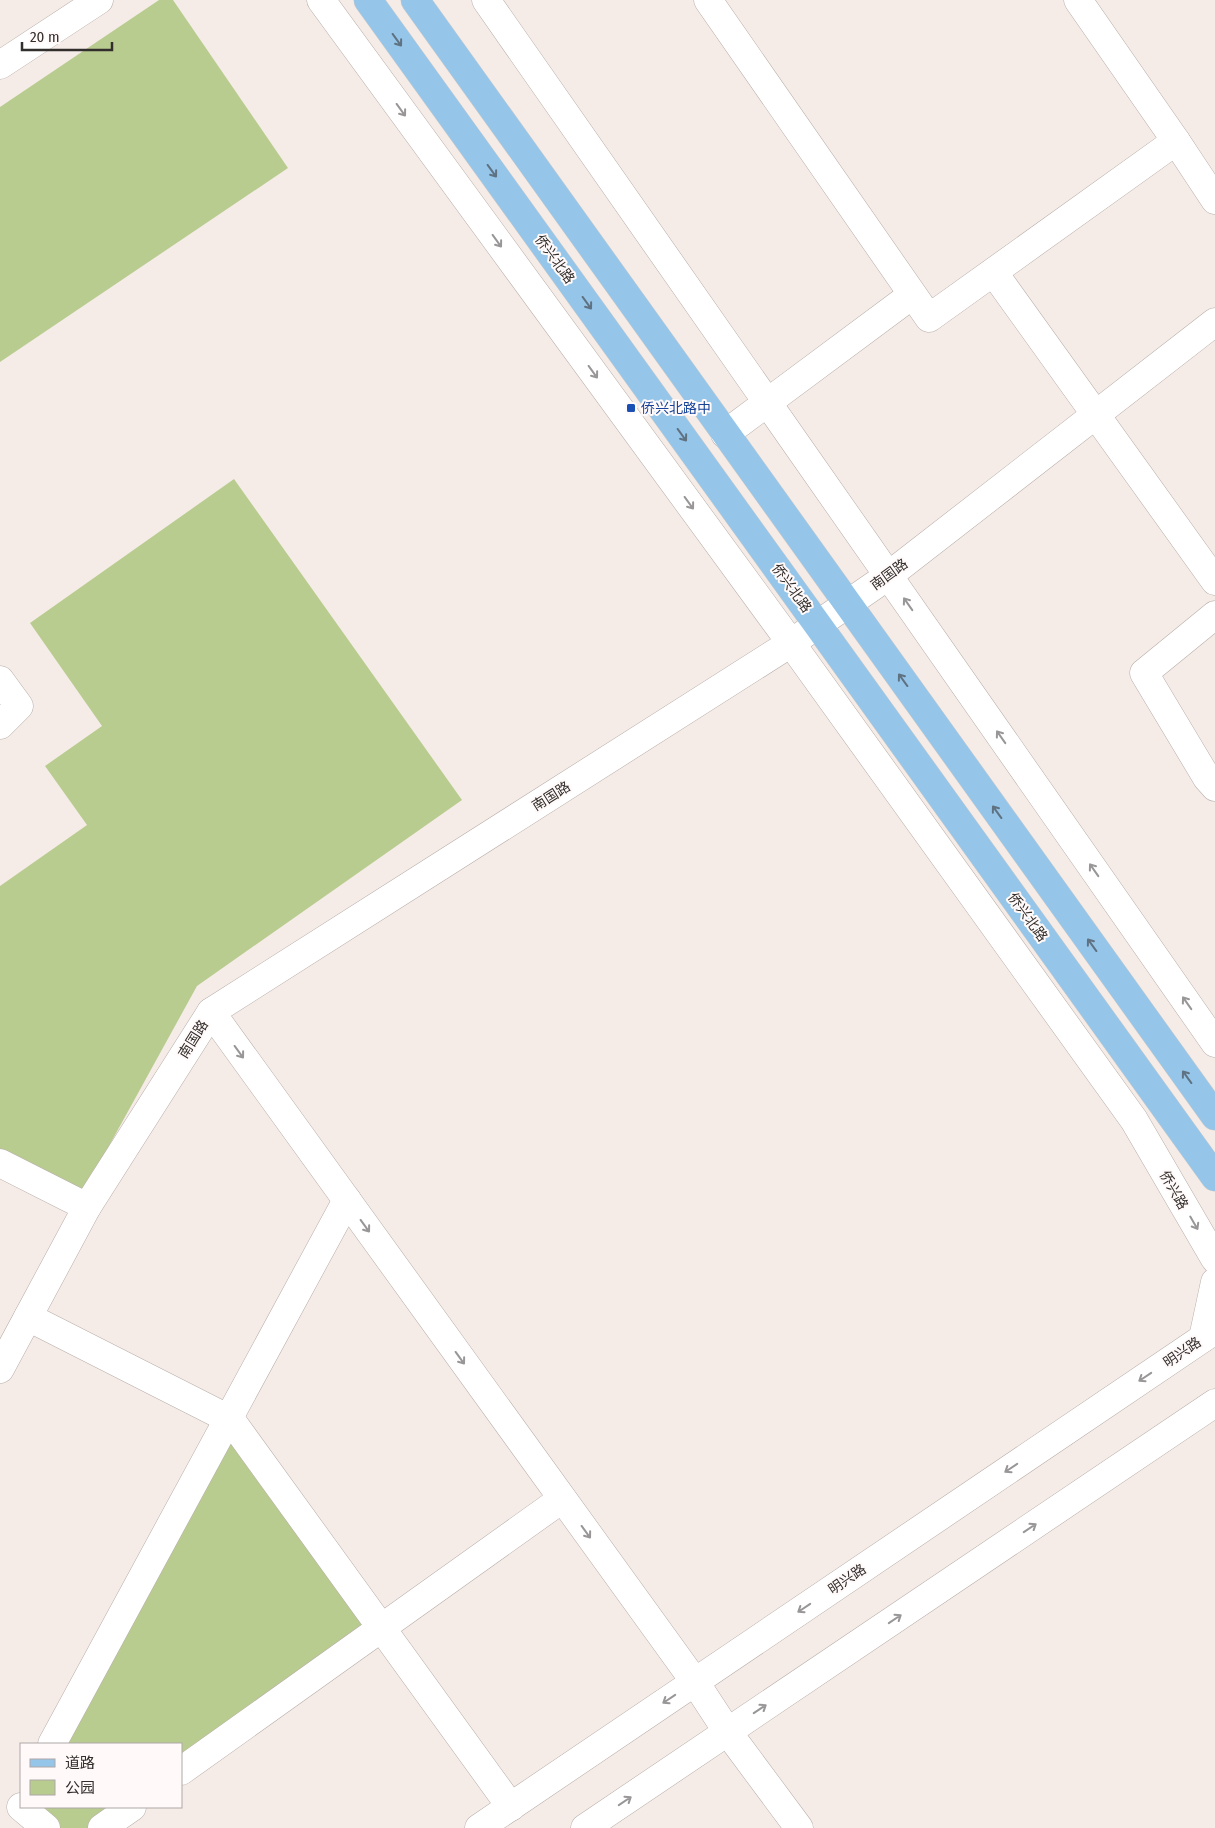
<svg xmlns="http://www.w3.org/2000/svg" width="1215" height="1828" font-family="'Fira Sans Condensed','Noto Sans SC',sans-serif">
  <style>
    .green { fill: #b9cc90 }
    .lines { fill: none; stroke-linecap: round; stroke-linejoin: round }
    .minor-casing { stroke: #b8aeaa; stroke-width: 29 }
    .major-casing { stroke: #cecdcc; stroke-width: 29 }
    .minor { stroke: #fff; stroke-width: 28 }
    .major { stroke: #95c6ea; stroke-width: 28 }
    .oneway { stroke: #5f7282 }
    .oneway2 { stroke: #989696 }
    .transit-dot { fill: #1a4fb4; stroke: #fffaf9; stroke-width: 2 }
    .labels { text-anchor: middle; stroke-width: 4; stroke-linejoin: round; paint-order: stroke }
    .street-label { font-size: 14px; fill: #322e2c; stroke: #fffaf9 }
    .transit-label { font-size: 14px; fill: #164399; stroke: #fffaf9; text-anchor: start }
  </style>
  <rect width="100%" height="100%" fill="#f6ece7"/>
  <g class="green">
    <path d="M159 0H173L288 168 0 362V107Z"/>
    <path d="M234 479 462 800 197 986 82 1195 0 1150V886L87 825 45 766 102 726 30 623Z"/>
    <path d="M231 1420 382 1627 181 1771V1744H52Z"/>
    <path d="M21 1807H132L102 1828H46Z"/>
  </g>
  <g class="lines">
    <g class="minor-casing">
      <g id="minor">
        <path d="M321 0 791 643 1134 1120 1215 1259"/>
        <path d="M486 0 1215 1043"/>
        <path d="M708 0 929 318 1176 141"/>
        <path d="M1078 0 1176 141 1215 200"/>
        <path d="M0 65 99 0"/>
        <path d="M994 273 1215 581"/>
        <path d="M725 434 912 295"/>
        <path d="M1215 615 1144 673 1207 778 1215 787"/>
        <path d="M0 680 19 706 0 725"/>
        <path d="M211 1012 695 1682 727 1731 799 1828"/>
        <path d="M0 1163 87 1207"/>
        <path d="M28 1317 231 1420 511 1807"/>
        <path d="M1203 1338 1215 1282"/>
        <path d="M0 1369 87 1207 211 1012 791 643 888 576 1215 322"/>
        <path d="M52 1744 347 1200"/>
        <path d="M181 1771 562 1499"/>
        <path d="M21 1807 46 1828"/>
        <path d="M102 1828 132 1807"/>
        <path d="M479 1828 1215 1330"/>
        <path d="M585 1828 1215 1403"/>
      </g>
    </g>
    <g class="major-casing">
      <g id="major">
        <path d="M368 0 1215 1177"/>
        <path d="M415 0 1215 1116"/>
      </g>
    </g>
    <use href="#minor" class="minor"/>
    <use href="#major" class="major"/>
  </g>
  <defs><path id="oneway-shaft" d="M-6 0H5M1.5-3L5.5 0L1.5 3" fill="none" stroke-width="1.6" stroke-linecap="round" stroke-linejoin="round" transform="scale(1.25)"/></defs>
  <g class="oneway">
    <use href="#oneway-shaft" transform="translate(397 40) rotate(54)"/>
    <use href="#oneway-shaft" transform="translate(492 171) rotate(54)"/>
    <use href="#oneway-shaft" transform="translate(587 303) rotate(54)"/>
    <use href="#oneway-shaft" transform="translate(682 435) rotate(54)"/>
    <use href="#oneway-shaft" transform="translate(903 680) rotate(-126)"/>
    <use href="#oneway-shaft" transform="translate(997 812) rotate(-126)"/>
    <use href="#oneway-shaft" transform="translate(1092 945) rotate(-126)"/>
    <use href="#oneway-shaft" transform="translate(1187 1077) rotate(-126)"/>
  </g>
  <g class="oneway2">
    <use href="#oneway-shaft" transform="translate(401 110) rotate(54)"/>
    <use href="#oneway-shaft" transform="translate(497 241) rotate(54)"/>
    <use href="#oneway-shaft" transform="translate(593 372) rotate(54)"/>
    <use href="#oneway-shaft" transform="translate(689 503) rotate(54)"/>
    <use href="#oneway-shaft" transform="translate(908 604) rotate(-125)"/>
    <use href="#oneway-shaft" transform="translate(1001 737) rotate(-125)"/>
    <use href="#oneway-shaft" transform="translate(1094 870) rotate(-125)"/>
    <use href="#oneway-shaft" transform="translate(1187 1003) rotate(-125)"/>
    <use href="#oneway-shaft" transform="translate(239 1052) rotate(54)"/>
    <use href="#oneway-shaft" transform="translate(1194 1223) rotate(60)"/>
    <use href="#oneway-shaft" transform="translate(365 1226) rotate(54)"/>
    <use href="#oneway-shaft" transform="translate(460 1358) rotate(54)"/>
    <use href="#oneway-shaft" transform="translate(1145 1377) rotate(146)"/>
    <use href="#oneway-shaft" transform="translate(1011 1468) rotate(146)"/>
    <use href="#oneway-shaft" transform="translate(1030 1528) rotate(-34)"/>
    <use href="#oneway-shaft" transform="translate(586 1532) rotate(54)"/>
    <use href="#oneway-shaft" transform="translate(804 1608) rotate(146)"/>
    <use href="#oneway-shaft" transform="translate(895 1619) rotate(-34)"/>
    <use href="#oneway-shaft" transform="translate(669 1699) rotate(146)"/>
    <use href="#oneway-shaft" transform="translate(760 1709) rotate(-34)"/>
    <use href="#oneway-shaft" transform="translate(625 1801) rotate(-34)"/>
  </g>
  <rect class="transit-dot" x="626" y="403" width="10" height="10" rx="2.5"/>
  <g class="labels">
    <g class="street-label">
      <text transform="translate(555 259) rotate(54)" y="5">侨兴北路</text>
      <text transform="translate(889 574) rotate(-36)" y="5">南国路</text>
      <text transform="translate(792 588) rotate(54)" y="5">侨兴北路</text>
      <text transform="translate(551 796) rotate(-32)" y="5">南国路</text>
      <text transform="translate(1028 917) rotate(54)" y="5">侨兴北路</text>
      <text transform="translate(193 1039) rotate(-58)" y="5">南国路</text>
      <text transform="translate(1174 1190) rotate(60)" y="5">侨兴路</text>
      <text transform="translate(1182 1352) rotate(-34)" y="5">明兴路</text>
      <text transform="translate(847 1579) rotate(-34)" y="5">明兴路</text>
    </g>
    <g class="transit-label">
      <text x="641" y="413">侨兴北路中</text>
    </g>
  </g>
  <rect x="20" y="1743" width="162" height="65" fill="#fffaf9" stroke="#ada8a7"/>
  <rect x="30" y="1759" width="25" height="8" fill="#95c6ea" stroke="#ada8a7"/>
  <text x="65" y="1768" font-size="15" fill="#322e2c">道路</text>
  <rect x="30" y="1780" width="25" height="15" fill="#b9cc90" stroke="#ada8a7"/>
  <text x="65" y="1793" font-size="15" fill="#322e2c">公园</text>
  <path d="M22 42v8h90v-8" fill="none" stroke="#322e2c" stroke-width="2.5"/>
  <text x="30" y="42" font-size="15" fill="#322e2c" stroke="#fffaf9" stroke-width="4" paint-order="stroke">20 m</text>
</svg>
